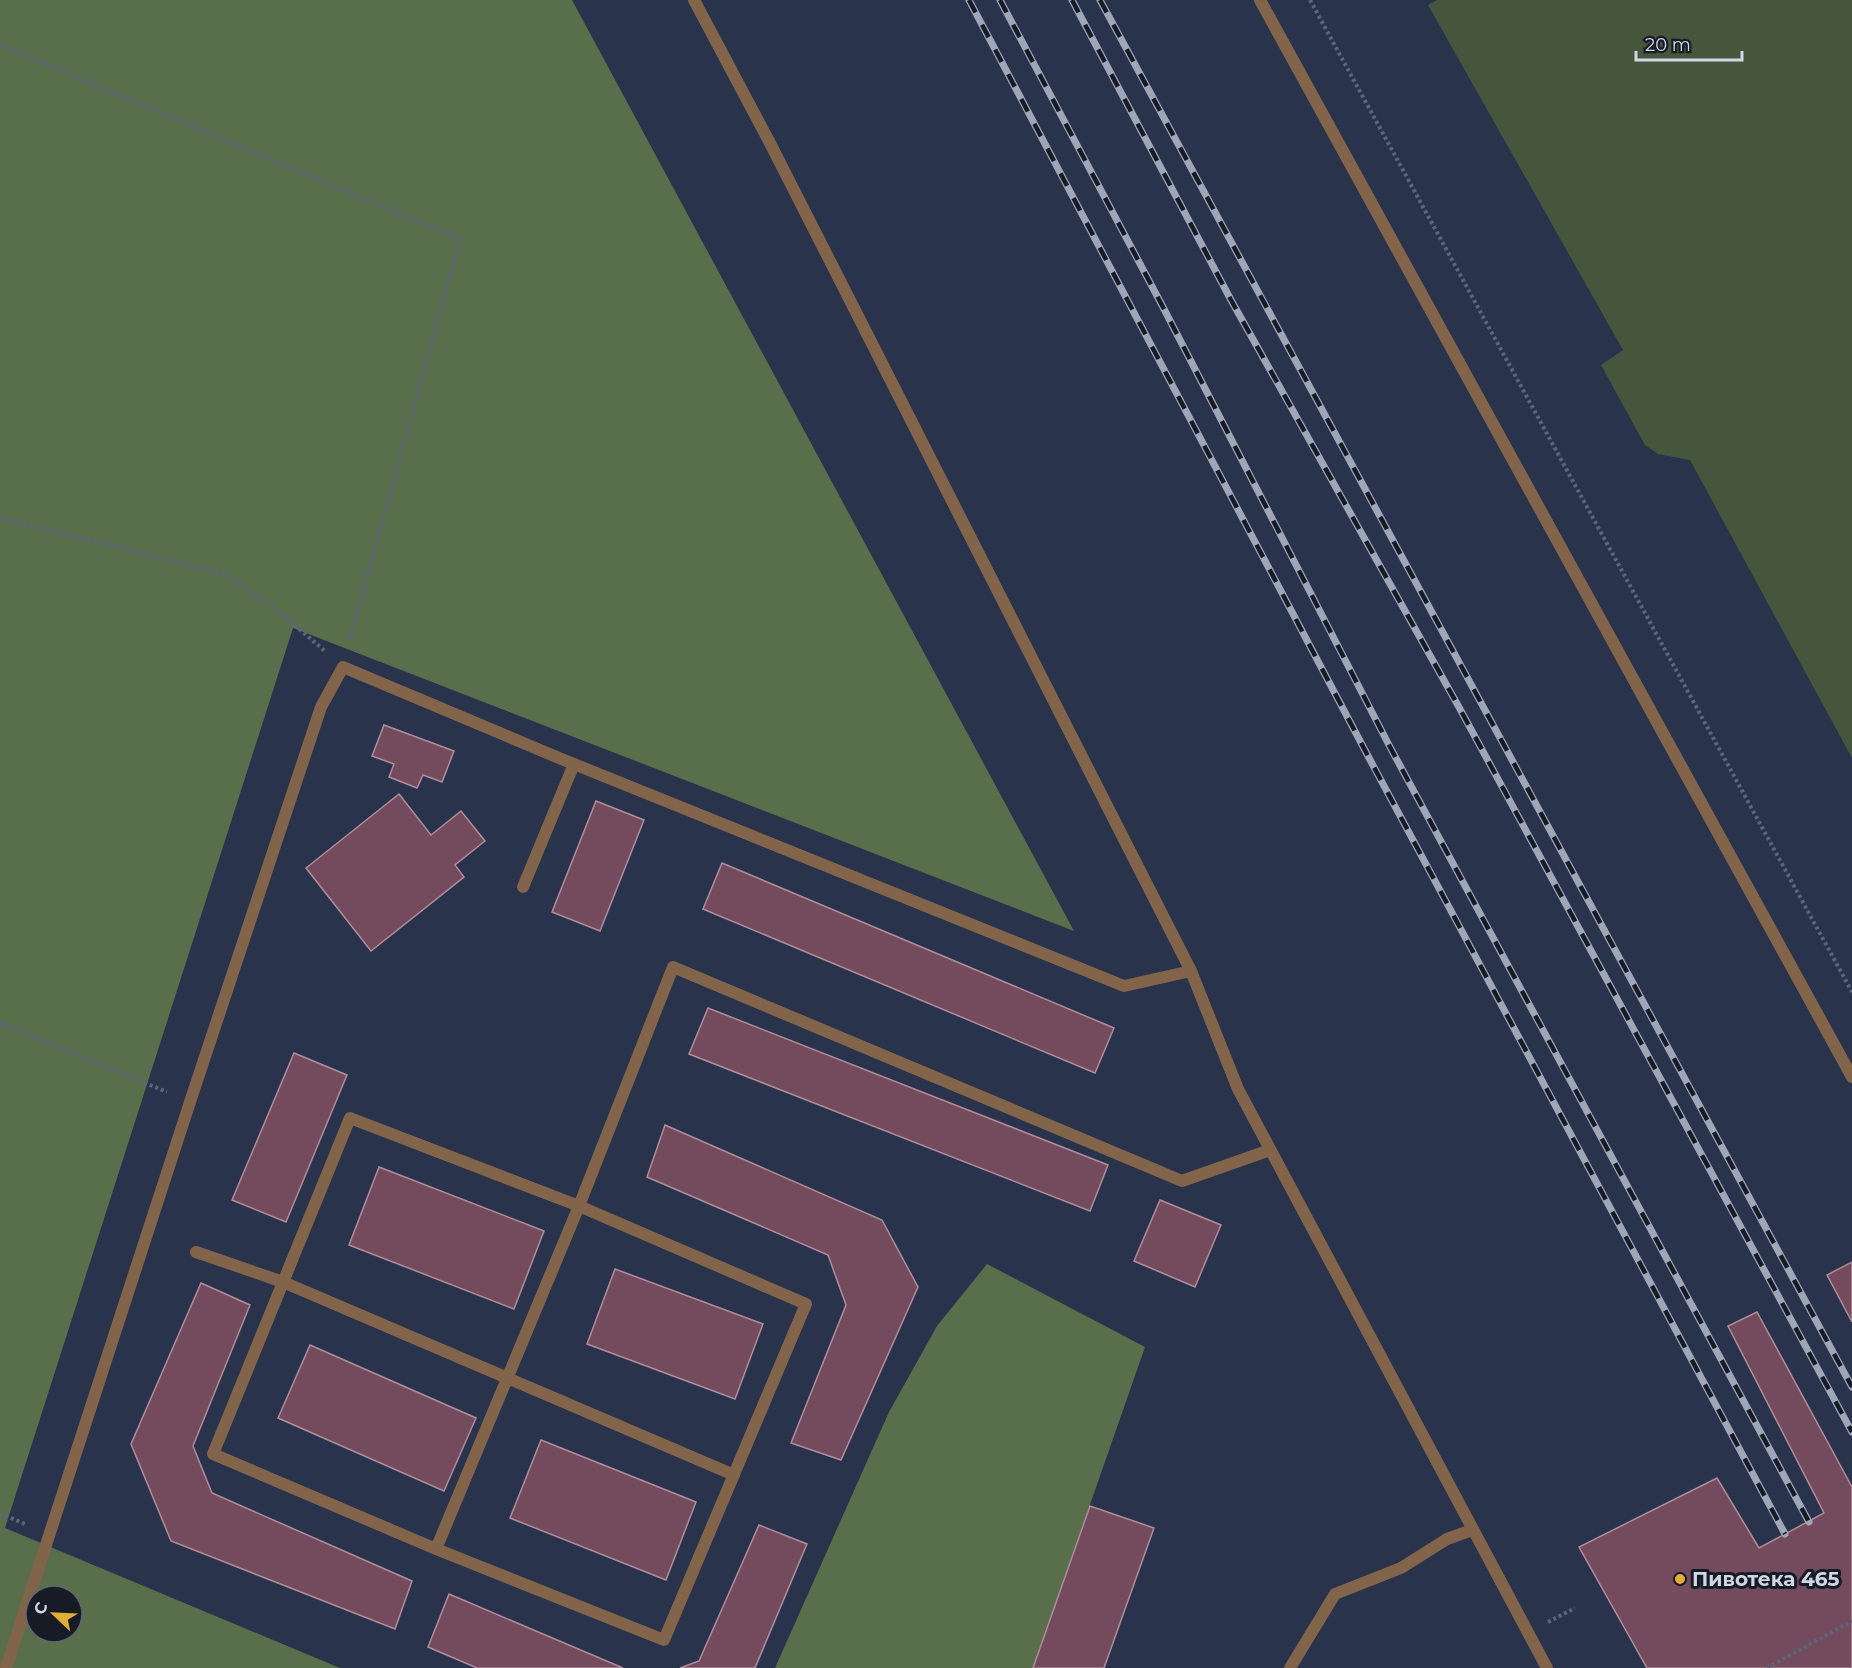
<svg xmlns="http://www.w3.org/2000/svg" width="1852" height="1668" font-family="Montserrat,sans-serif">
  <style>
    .green { fill: #46563d }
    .forest { fill: #596f4c; fill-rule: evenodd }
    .building { fill: #734b5d; stroke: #b08d9c; stroke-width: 1.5 }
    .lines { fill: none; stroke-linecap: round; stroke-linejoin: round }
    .path { stroke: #5c657a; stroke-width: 4; stroke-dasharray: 3 3; stroke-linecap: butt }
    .service { stroke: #82644b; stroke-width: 12 }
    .tertiary { stroke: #82644b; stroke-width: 12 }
    .rail-casing { stroke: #9ea6b8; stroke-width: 7 }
    .rail { stroke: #171b26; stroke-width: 4.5; stroke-dasharray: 14; stroke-linecap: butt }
    .poi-dot { fill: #e3ae35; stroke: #171b26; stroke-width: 2 }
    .labels { text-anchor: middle; stroke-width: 6; stroke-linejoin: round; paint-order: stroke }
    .poi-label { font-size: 20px; font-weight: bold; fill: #cfd6e6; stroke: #171b26; text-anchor: start }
  </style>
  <rect width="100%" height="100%" fill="#29334b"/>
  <path class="green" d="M1437 0H1852V758L1690 460 1658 454 1645 445 1601 365 1623 350 1428 5Z"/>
  <g class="forest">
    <path d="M0 0H572L1074 931 293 628 5 1528 340 1668H0ZM36 1596H72V1632H36Z"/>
    <path d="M987 1264 1145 1347 1033 1668H775L889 1412 937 1326Z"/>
  </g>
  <g class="building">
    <path d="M384 725 454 751 442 782 423 775 417 788 389 777 394 764 372 756Z"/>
    <path d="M399 794 431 835 461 811 485 841 455 865 464 877 371 951 306 868Z"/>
    <path d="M596 801 644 820 600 931 552 912Z"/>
    <path d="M722 863 1114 1028 1095 1073 703 909Z"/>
    <path d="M708 1008 1108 1165 1090 1211 689 1054Z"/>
    <path d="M294 1053 347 1075 286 1222 232 1200Z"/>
    <path d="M665 1125 882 1220 918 1287 841 1460 791 1443 846 1305 828 1255 647 1177Z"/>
    <path d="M379 1167 544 1231 514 1309 349 1245Z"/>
    <path d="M1160 1200 1221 1225 1195 1287 1134 1261Z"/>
    <path d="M1852 1262V1322L1827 1275Z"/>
    <path d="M615 1269 763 1324 735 1399 587 1344Z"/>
    <path d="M201 1283 250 1305 193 1446 212 1493 412 1581 395 1629 171 1541 131 1444Z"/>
    <path d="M1757 1312 1852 1487V1668H1647L1579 1547 1717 1478 1759 1548 1824 1513 1728 1326Z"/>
    <path d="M310 1345 476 1418 444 1491 278 1418Z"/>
    <path d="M541 1440 696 1502 666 1580 510 1518Z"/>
    <path d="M1090 1506 1154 1528 1104 1668H1033Z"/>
    <path d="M759 1525 807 1544 755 1668H680L699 1661Z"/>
    <path d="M449 1594 623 1668H477L428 1647Z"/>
  </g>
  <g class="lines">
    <g class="path">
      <path d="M1310 0 1852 992"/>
      <path d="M0 45 460 239 349 643"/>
      <path d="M0 519 100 542 227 575 277 610 326 652"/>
      <path d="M0 1023 167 1092"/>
      <path d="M0 1513 27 1525"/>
      <path d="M1548 1622 1575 1608"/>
      <path d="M1767 1668 1852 1621"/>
    </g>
    <g class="service">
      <path d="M1260 0 1852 1077"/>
      <path d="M523 887 574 764"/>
      <path d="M196 1252 283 1282 734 1475"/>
      <path d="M436 1549 664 1640 806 1304 579 1206 350 1118 213 1454 436 1549 579 1206 673 967 1182 1181 1270 1150"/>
      <path d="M6 1668 190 1102 321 707 343 667 559 758 1124 986 1191 971"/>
      <path d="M1290 1668 1335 1594 1401 1568 1447 1539 1472 1530"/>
    </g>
    <path class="tertiary" d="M694 0 771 145 1191 971 1238 1089 1547 1668"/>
    <g class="rail-casing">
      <g id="rail">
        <path d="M969 0 1368 756 1785 1534"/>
        <path d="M1000 0 1164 309 1390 747 1809 1522"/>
        <path d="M1072 0 1231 300 1460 709 1852 1432"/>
        <path d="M1100 0 1852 1387"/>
      </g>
    </g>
    <use href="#rail" class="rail"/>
  </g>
  <circle class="poi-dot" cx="1680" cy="1579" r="6"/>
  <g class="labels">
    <g class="poi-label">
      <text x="1692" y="1586">Пивотека 465</text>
    </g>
  </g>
  <g transform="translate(54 1614) rotate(293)"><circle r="28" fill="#171b26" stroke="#616673" stroke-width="1.5"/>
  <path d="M0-4.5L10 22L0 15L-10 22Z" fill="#e3ae35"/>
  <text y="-9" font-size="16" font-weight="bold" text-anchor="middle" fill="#cfd6e6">С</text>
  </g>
  <path d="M1636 51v9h106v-9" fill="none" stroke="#cfd6e6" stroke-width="3"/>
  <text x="1645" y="51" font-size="18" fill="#cfd6e6" stroke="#171b26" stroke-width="4.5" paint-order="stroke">20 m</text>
</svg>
